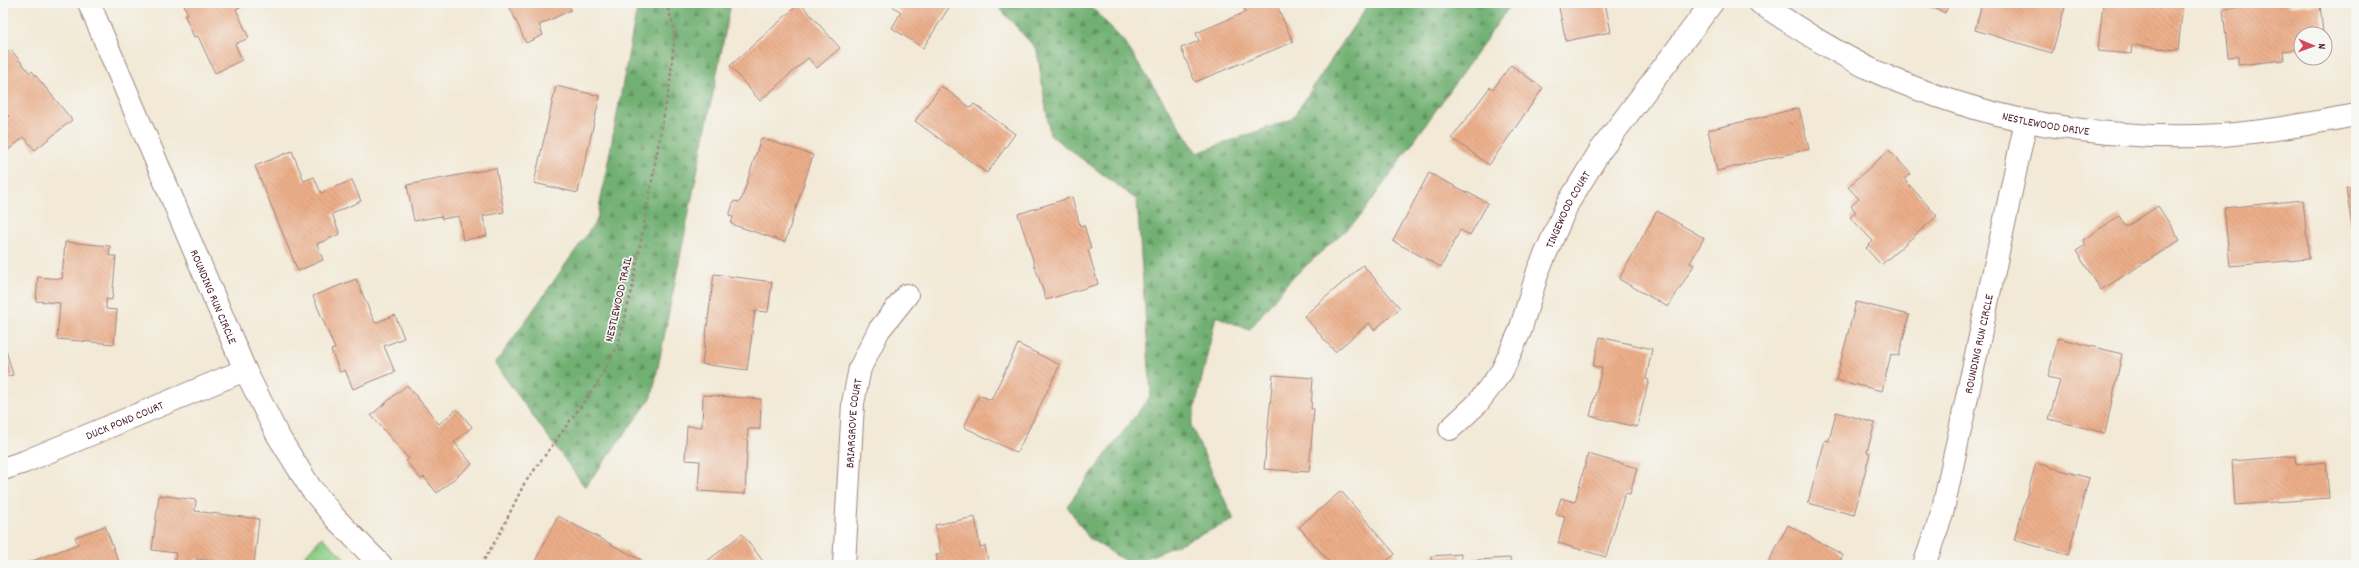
<svg xmlns="http://www.w3.org/2000/svg" width="2359" height="568" font-family="Dekko,sans-serif">
  <style>
    .grass { fill: url(#grass-tufts); stroke: #6b7658 }
    .forest { fill: url(#forest-firs); stroke: #5e684e }
    .building { fill: url(#building-back-hatch) }
    .lines { fill: none; stroke-linecap: round; stroke-linejoin: round }
    .minor-casing { stroke: #9e8480; stroke-width: 24 }
    .path { stroke: #9e8480; stroke-width: 2.5; stroke-dasharray: 3 3; stroke-linecap: butt }
    .minor { stroke: #fff; stroke-width: 22 }
    .labels { text-anchor: middle; stroke-width: 3.5; stroke-linejoin: round; paint-order: stroke }
    .street-label { font-size: 12px; fill: #4a1f2b; stroke: #f6f6f2 }
  </style>
  <defs>
    <pattern id="grass-tufts" width="24" height="20" patternUnits="userSpaceOnUse"><rect width="24" height="20" fill="#8ccd84"/><path d="M3 7l-1-3M5 7V3M7 7l1-3M15 17l-1-3M17 17v-4M19 17l1-3" fill="none" stroke="#7ab072"/></pattern>
    <pattern id="forest-firs" width="22" height="20" patternUnits="userSpaceOnUse"><rect width="22" height="20" fill="#71b072"/><path d="M5 1l3.5 6h-7zM16 11l3.5 6h-7z" fill="#5f8f5e"/></pattern>
    <pattern id="building-back-hatch" width="6" height="6" patternUnits="userSpaceOnUse"><rect width="6" height="6" fill="#ebae8a"/><path d="M-1 5l2 2M0 0l6 6M5-1l2 2" fill="none" stroke="#cb9577"/></pattern>
  </defs>
  <rect width="100%" height="100%" fill="#f6f6f2"/>
  <filter id="ink" filterUnits="userSpaceOnUse"><feTurbulence type="fractalNoise" baseFrequency=".025" numOctaves="2"/><feDisplacementMap in="SourceGraphic" scale="8" xChannelSelector="R" yChannelSelector="G"/><feConvolveMatrix kernelMatrix="1 2 1 2 8 2 1 2 1" color-interpolation-filters="sRGB"/></filter>
  <filter id="wash" filterUnits="userSpaceOnUse"><feTurbulence type="fractalNoise" baseFrequency=".012" numOctaves="4" result="noise"/><feDisplacementMap in="SourceGraphic" scale="16" xChannelSelector="R" yChannelSelector="G"/><feGaussianBlur stdDeviation="0.9" result="paint"/><feColorMatrix in="noise" values="0 0 0 0 0 0 0 0 0 0 0 0 0 0 0 0 0 1.4 0 .05"/><feComposite in="paint" operator="in"/></filter>
  <g filter="url(#wash)">
    <rect width="100%" height="100%" fill="#f2e9d6"/>
    <path class="grass" d="M322 537 352 565H296Z"/>
    <g class="forest">
      <path d="M638 3H731L652 397 585 487 495 364 597 220Z"/>
      <path d="M995 3H1088L1125 43 1197 153 1292 119 1369 3H1512L1360 217 1289 281 1249 330 1216 316 1191 426 1234 520 1131 565 1089 538 1067 506 1151 395 1137 200 1050 135 1037 50Z"/>
    </g>
    <g id="blocks">
      <g class="building">
        <path d="M183 3H249L236 9 249 38 235 44 242 60 215 73 198 36 194 37 185 16 188 14Z"/>
        <path d="M508 3H568L571 10 539 25 543 35 526 43Z"/>
        <path d="M800 3 840 48 817 68 808 58 760 101 730 66Z"/>
        <path d="M888 3H952L923 48 892 28 901 12Z"/>
        <path d="M1251 3H1276L1293 42 1195 82 1181 48 1199 41 1196 33 1246 12 1243 6Z"/>
        <path d="M1558 3H1605L1611 32 1566 41Z"/>
        <path d="M1922 3H1950L1945 13Z"/>
        <path d="M1982 3H2066L2052 53 1975 30Z"/>
        <path d="M2103 3H2183L2178 50 2132 45 2131 54 2098 51Z"/>
        <path d="M2286 3H2289V7L2320 4 2323 34H2301V49L2283 51 2284 60 2238 65V56L2228 57 2223 9Z"/>
        <path d="M11 50 30 73 32 71 72 120 35 150 24 137 7 151 3 146V120L9 116 3 109V57Z"/>
        <path d="M1511 65 1543 88 1489 165 1452 138 1490 87 1493 89Z"/>
        <path d="M556 86 600 96 578 193 534 183Z"/>
        <path d="M941 86 971 108 974 104 1015 134 987 173 915 121Z"/>
        <path d="M1799 108 1809 149 1717 171 1708 130Z"/>
        <path d="M761 138 813 155 785 242 731 224 733 217 729 216 734 201 739 202 742 198Z"/>
        <path d="M1889 150 1911 174 1904 179 1937 216 1881 265 1866 248 1873 241 1850 217 1856 212 1851 206 1859 199 1848 187Z"/>
        <path d="M292 151 304 181 314 177 321 193 352 180 361 201 332 214 340 234 317 244 323 260 298 271 255 166Z"/>
        <path d="M496 168 504 212 483 216 487 236 463 240 459 216 442 219 441 216 414 221 407 185Z"/>
        <path d="M1429 173 1488 203 1470 235 1460 230 1441 267 1393 241Z"/>
        <path d="M2356 186V247H2355L2346 187Z"/>
        <path d="M1072 197 1080 226 1084 225 1091 248 1088 250 1098 284 1046 300 1018 214Z"/>
        <path d="M2303 200 2309 259 2230 266 2224 208Z"/>
        <path d="M2158 206 2180 240 2101 290 2076 251 2086 245 2083 240 2119 216 2126 227Z"/>
        <path d="M1657 211 1704 238 1690 263 1694 265 1668 307 1619 279Z"/>
        <path d="M65 242 110 246 109 256H116L112 300 106 299V309L117 310 114 344 57 339 60 303 36 301 38 277 62 279Z"/>
        <path d="M1363 265 1400 308 1374 330 1369 323 1335 352 1304 316Z"/>
        <path d="M714 274 772 282 768 312 755 311 747 370 702 364Z"/>
        <path d="M356 279 375 323 395 315 404 338 384 346 395 372 353 389 345 370 340 372 331 350 335 349 313 296Z"/>
        <path d="M1856 302 1909 315 1899 356 1891 354 1882 391 1836 380Z"/>
        <path d="M1600 337 1652 349 1646 379 1649 380 1637 427 1590 416 1602 368 1593 366Z"/>
        <path d="M2058 338 2122 354 2105 433 2049 419 2060 380 2048 377Z"/>
        <path d="M3 340 13 375 3 377Z"/>
        <path d="M1018 344 1060 365 1017 453 964 427 979 395 991 400Z"/>
        <path d="M1273 375 1313 378 1311 409H1314L1309 472 1264 469Z"/>
        <path d="M407 385 439 424 457 409 472 427 454 442 472 464 437 493 424 477 421 479 406 461 409 459 371 415Z"/>
        <path d="M703 395 761 399 760 429H748L745 494 698 491 700 461 685 460 687 426 702 427Z"/>
        <path d="M1836 412 1875 423 1867 452 1870 453 1854 515 1808 503 1825 440 1829 441Z"/>
        <path d="M1588 454 1637 468 1630 494 1625 493 1606 557 1558 543 1565 516 1556 514 1561 498 1575 502Z"/>
        <path d="M2295 456 2296 465 2326 462 2329 498 2235 505 2232 461Z"/>
        <path d="M2036 463 2089 478 2068 555 2014 540Z"/>
        <path d="M1341 491 1395 554 1382 565H1332L1299 527Z"/>
        <path d="M159 495 196 500 195 511 259 519 254 565 196 559 195 565H174L176 553 152 550Z"/>
        <path d="M558 516 641 560 639 565H533Z"/>
        <path d="M975 517 980 547 985 546 989 565H938L936 555 941 554 935 525Z"/>
        <path d="M1788 525 1843 555 1838 565H1767Z"/>
        <path d="M105 526 120 565H28L27 563 78 544 75 537Z"/>
        <path d="M742 534 766 565H702Z"/>
        <path d="M1461 554V561L1510 558 1511 565H1432L1431 556Z"/>
      </g>
    </g>
  </g>
  <g filter="url(#ink)">
    <use href="#blocks" fill-opacity="0" stroke="#9e8480" stroke-width="1"/>
    <g class="lines">
      <g class="minor-casing">
        <g id="minor">
          <path id="s1" d="M89 3 245 370 277 434 310 487 336 519 381 565"/>
          <path id="s2" d="M1760 3C1798 28 1837 54 1879 73 1986 121 2105 142 2222 135 2267 132 2312 123 2356 115"/>
          <path id="s3" d="M1450 429 1477 404 1502 371 1520 331 1538 271 1568 203 1600 151 1712 3"/>
          <path id="s4" d="M3 469 24 462 245 370"/>
          <path id="s5" d="M844 565 853 403 860 368 879 330 907 295"/>
          <path id="s6" d="M1924 565 1942 514 2026 121"/>
        </g>
      </g>
      <path class="path" d="M481 565 500 533 524 484 597 384 618 345 632 289 670 82 675 31 666 3"/>
      <use href="#minor" class="minor"/>
    </g>
  </g>
  <g class="labels">
    <g class="street-label">
      <text dy="4" stroke="none"><textPath href="#s2" startOffset="313">NESTLEWOOD DRIVE</textPath></text>
      <text dy="4" stroke="none"><textPath href="#s3" startOffset="253">TINGEWOOD COURT</textPath></text>
      <text dy="4" stroke="none"><textPath href="#s1" startOffset="319">ROUNDING RUN CIRCLE</textPath></text>
      <text transform="translate(618 299) rotate(-77)" y="4">NESTLEWOOD TRAIL</text>
      <text dy="4" stroke="none"><textPath href="#s6" startOffset="228">ROUNDING RUN CIRCLE</textPath></text>
      <text dy="4" stroke="none"><textPath href="#s4" startOffset="131">DUCK POND COURT</textPath></text>
      <text dy="4" stroke="none"><textPath href="#s5" startOffset="142">BRIARGROVE COURT</textPath></text>
    </g>
  </g>
  <rect width="2359" height="568" fill="none" stroke="#f6f6f2" stroke-width="16"/>
  <g transform="translate(2313 46) rotate(92)"><circle r="19" fill="#f6f6f2" stroke="#b1a0a2"/>
  <path d="M0-3L7 15L0 10L-7 15Z" fill="#d1495b"/>
  <text y="-6" font-size="11" font-weight="bold" text-anchor="middle" fill="#4a1f2b">N</text>
  </g>
</svg>
